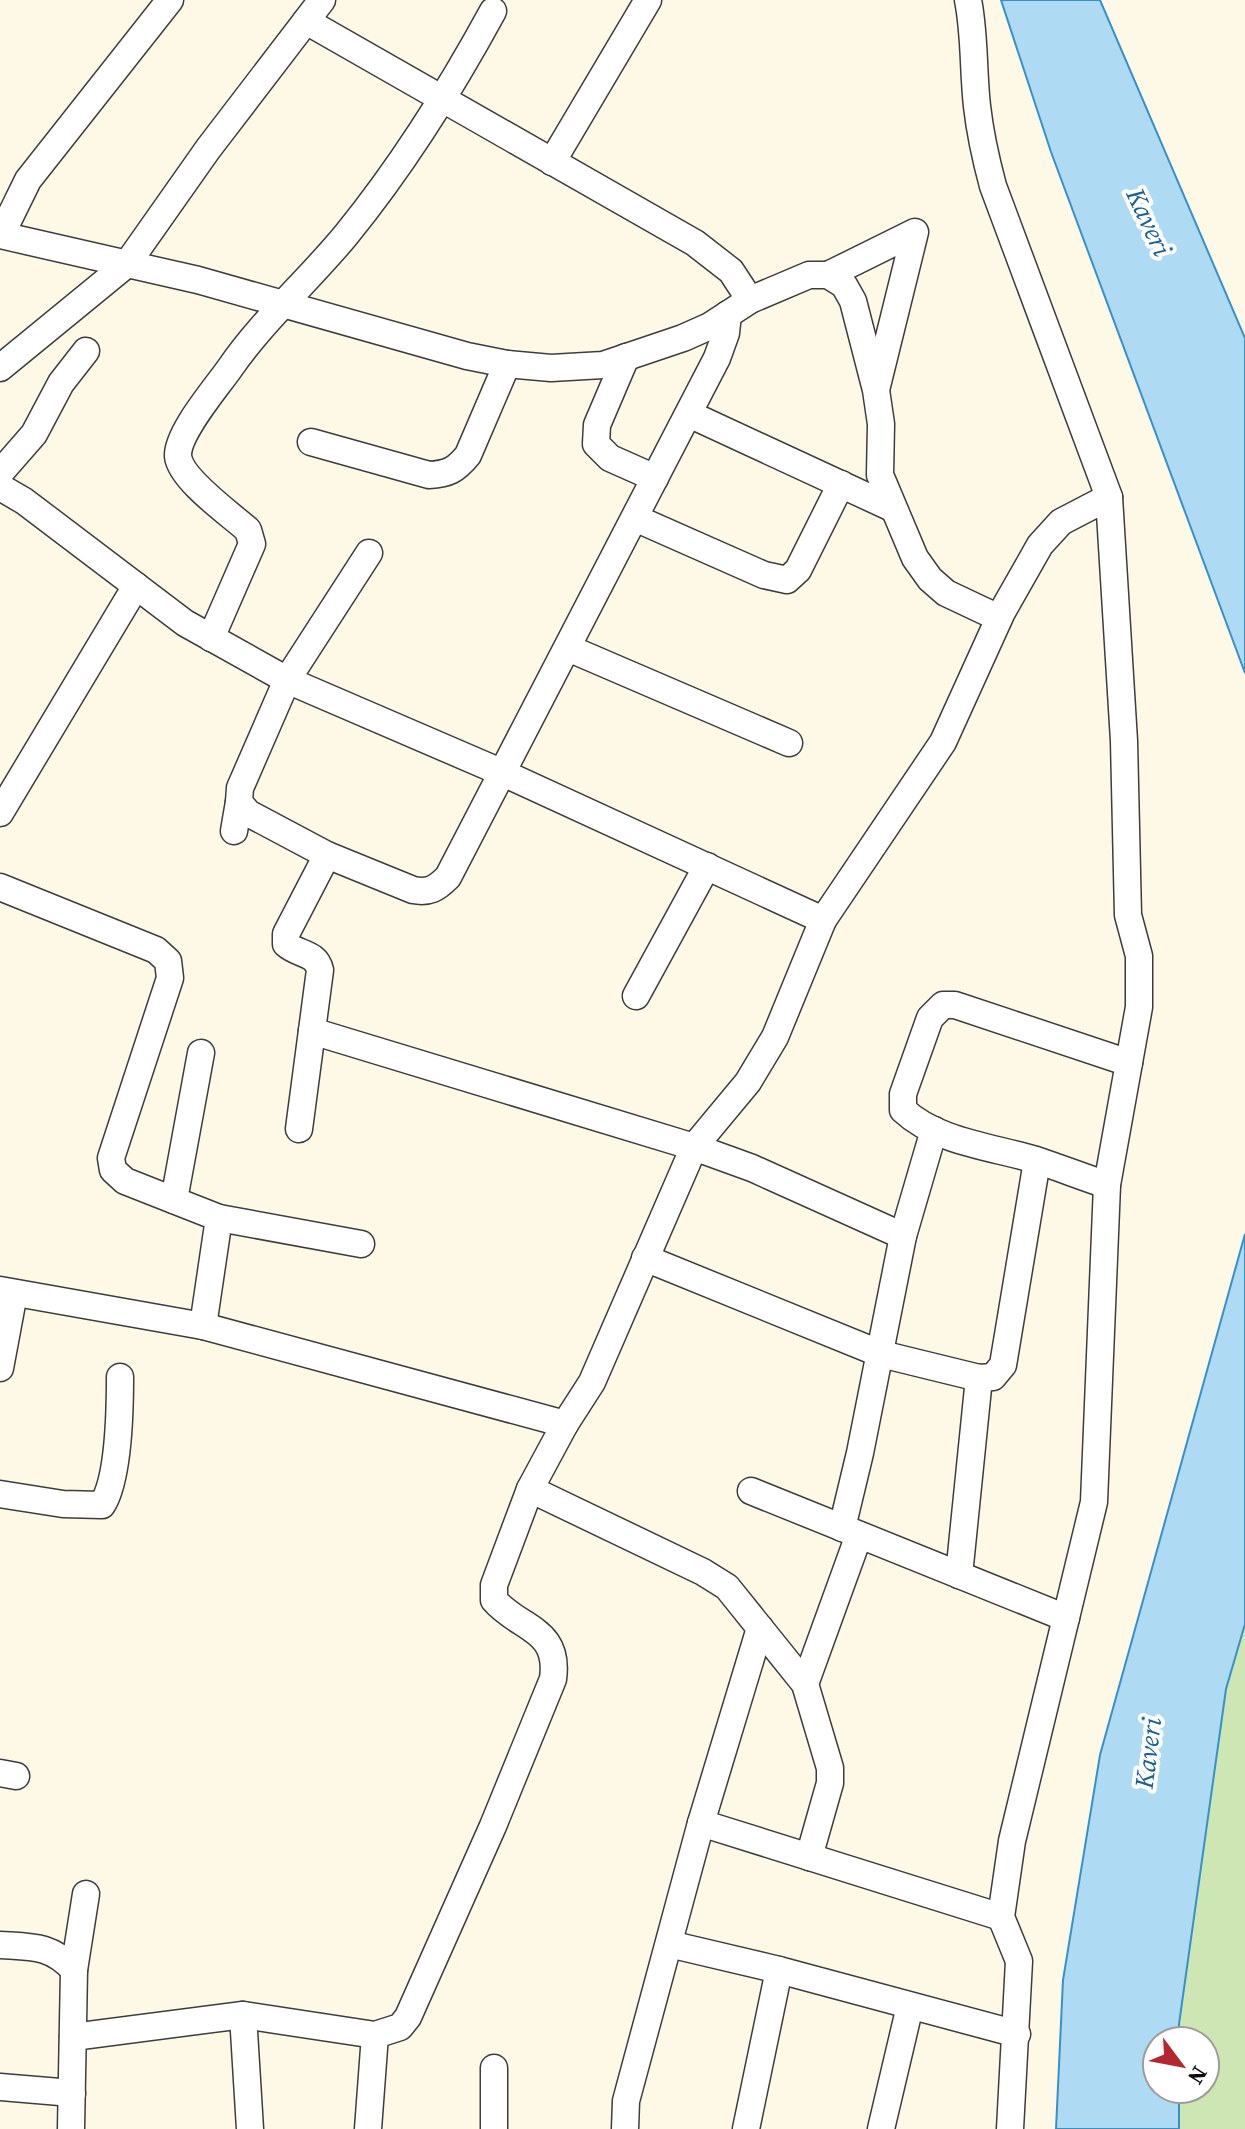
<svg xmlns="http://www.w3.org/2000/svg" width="1245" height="2129" font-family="'Source Serif 4',serif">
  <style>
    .green { fill: #cee6b3 }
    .water { fill: #aedaf3; stroke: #3790c8; stroke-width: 2 }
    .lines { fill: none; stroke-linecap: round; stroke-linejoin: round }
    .minor-casing { stroke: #3d3d3d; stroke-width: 29 }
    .minor { stroke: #fff; stroke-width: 26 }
    .labels { text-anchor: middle; stroke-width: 8; stroke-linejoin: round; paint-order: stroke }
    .water-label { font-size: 26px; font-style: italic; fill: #196095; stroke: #fff }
  </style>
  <rect width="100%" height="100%" fill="#fef9e7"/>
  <path class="green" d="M1245 1624V2129H1179V2089H1205V2041H1179V2024L1226 1689Z"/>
  <g class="water">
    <path d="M1001 0H1100L1245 338V673L1051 152Z"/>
    <path d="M1245 1234V1624L1226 1689 1179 2024V2041H1157V2089H1179V2129H1056L1063 1980 1100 1755Z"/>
  </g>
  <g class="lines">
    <g class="minor-casing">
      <g id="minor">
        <path d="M968 0C975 35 973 71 977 106 980 133 986 160 993 186L1109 497"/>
        <path d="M306 21 695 243 731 271 750 300"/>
        <path d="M552 162 648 0"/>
        <path d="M0 235 198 280 467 356 507 364 551 368 603 365 683 338 710 326 750 300 809 275H828L844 285 853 301 876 390 881 424 880 475 915 558 930 579 946 593 999 618"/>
        <path d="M1 235 28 180 170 0"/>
        <path d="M828 275 915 232 877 386"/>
        <path d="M626 357 597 425 596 444 610 458 655 478"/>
        <path d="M0 368 127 264 208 149 322 0"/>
        <path d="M689 414 892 508"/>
        <path d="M311 442 429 475C448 474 456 470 468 455L507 364"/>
        <path d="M0 473 34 434 61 383 86 351"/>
        <path d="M0 487 24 501 185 623 287 680 503 773 823 920 775 1037 748 1082 694 1147 592 1382 565 1424 530 1489 494 1585V1600C520 1630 560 1628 553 1679L493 1826 408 2017 400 2027 375 2035 243 2015 73 2037"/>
        <path d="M635 518 764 575 787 580 798 570 841 484"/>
        <path d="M369 553 287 680 240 788 239 802 248 813 327 855 413 890C429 893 436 889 448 877L717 358 726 333 728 314"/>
        <path d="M211 638 252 544 248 530C230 514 180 479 178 456 177 433 216 388 230 368 263 320 309 280 346 235 403 165 450 90 493 11"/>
        <path d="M568 648 789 743"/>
        <path d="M0 813 136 586"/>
        <path d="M234 831 239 802"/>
        <path d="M0 887 156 950 168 961 170 978 111 1158 113 1170 125 1181 219 1218 361 1244"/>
        <path d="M823 920 943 742 1002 612 1040 545 1061 522 1109 497 1124 741 1128 915 1139 956V1007L1107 1185 1094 1502 1012 1841 1001 1917 1019 1961 1010 2129"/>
        <path d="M636 996 707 866"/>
        <path d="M312 1031 694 1147 752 1168 903 1236"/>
        <path d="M299 1129 320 970C316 952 298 955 286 944V934L327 855"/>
        <path d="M1107 1185C1083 1177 1060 1168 1036 1160 993 1147 937 1142 903 1110V1094L930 1018 943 1005H955L1129 1063"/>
        <path d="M174 1200 201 1053"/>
        <path d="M645 1258 881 1354 979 1378 993 1377 1003 1365 1037 1161"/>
        <path d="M0 1290 203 1326 565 1424"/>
        <path d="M203 1326 219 1218"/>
        <path d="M0 1368 14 1293"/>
        <path d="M530 1489 703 1572 727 1587 805 1684 830 1768V1783L809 1857"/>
        <path d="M751 1491 1066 1618"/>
        <path d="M0 1494 63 1504 102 1505C119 1479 120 1410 120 1377"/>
        <path d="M842 1528 860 1453 903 1236 934 1130"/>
        <path d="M959 1575 979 1378"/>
        <path d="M805 1684 859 1535"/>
        <path d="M0 1773 16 1776"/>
        <path d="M701 1823 1001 1917"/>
        <path d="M669 1944 779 1970 746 2129"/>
        <path d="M0 1945C32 1947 51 1945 74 1970L71 2129"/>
        <path d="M74 1970 86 1894"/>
        <path d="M779 1970 1017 2034"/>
        <path d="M243 2015 250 2129"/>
        <path d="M0 2087 72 2093"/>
        <path d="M368 2129 375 2035"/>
        <path d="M494 2129V2068"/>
        <path d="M625 2129 626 2101 701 1823 760 1628"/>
        <path d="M881 2129 910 2006"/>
      </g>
    </g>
    <use href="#minor" class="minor"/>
  </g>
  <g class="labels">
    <g class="water-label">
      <text transform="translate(1149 222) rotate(65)" y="9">Kaveri</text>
      <text transform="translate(1148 1753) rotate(-83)" y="9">Kaveri</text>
    </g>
  </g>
  <g transform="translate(1181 2065) rotate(122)"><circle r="38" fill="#ffffff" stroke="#9d9d9d" stroke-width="2"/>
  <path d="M0-6L14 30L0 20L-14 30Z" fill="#b32830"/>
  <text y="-12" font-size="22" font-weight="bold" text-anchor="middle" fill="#0a0a0a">N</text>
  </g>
</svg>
